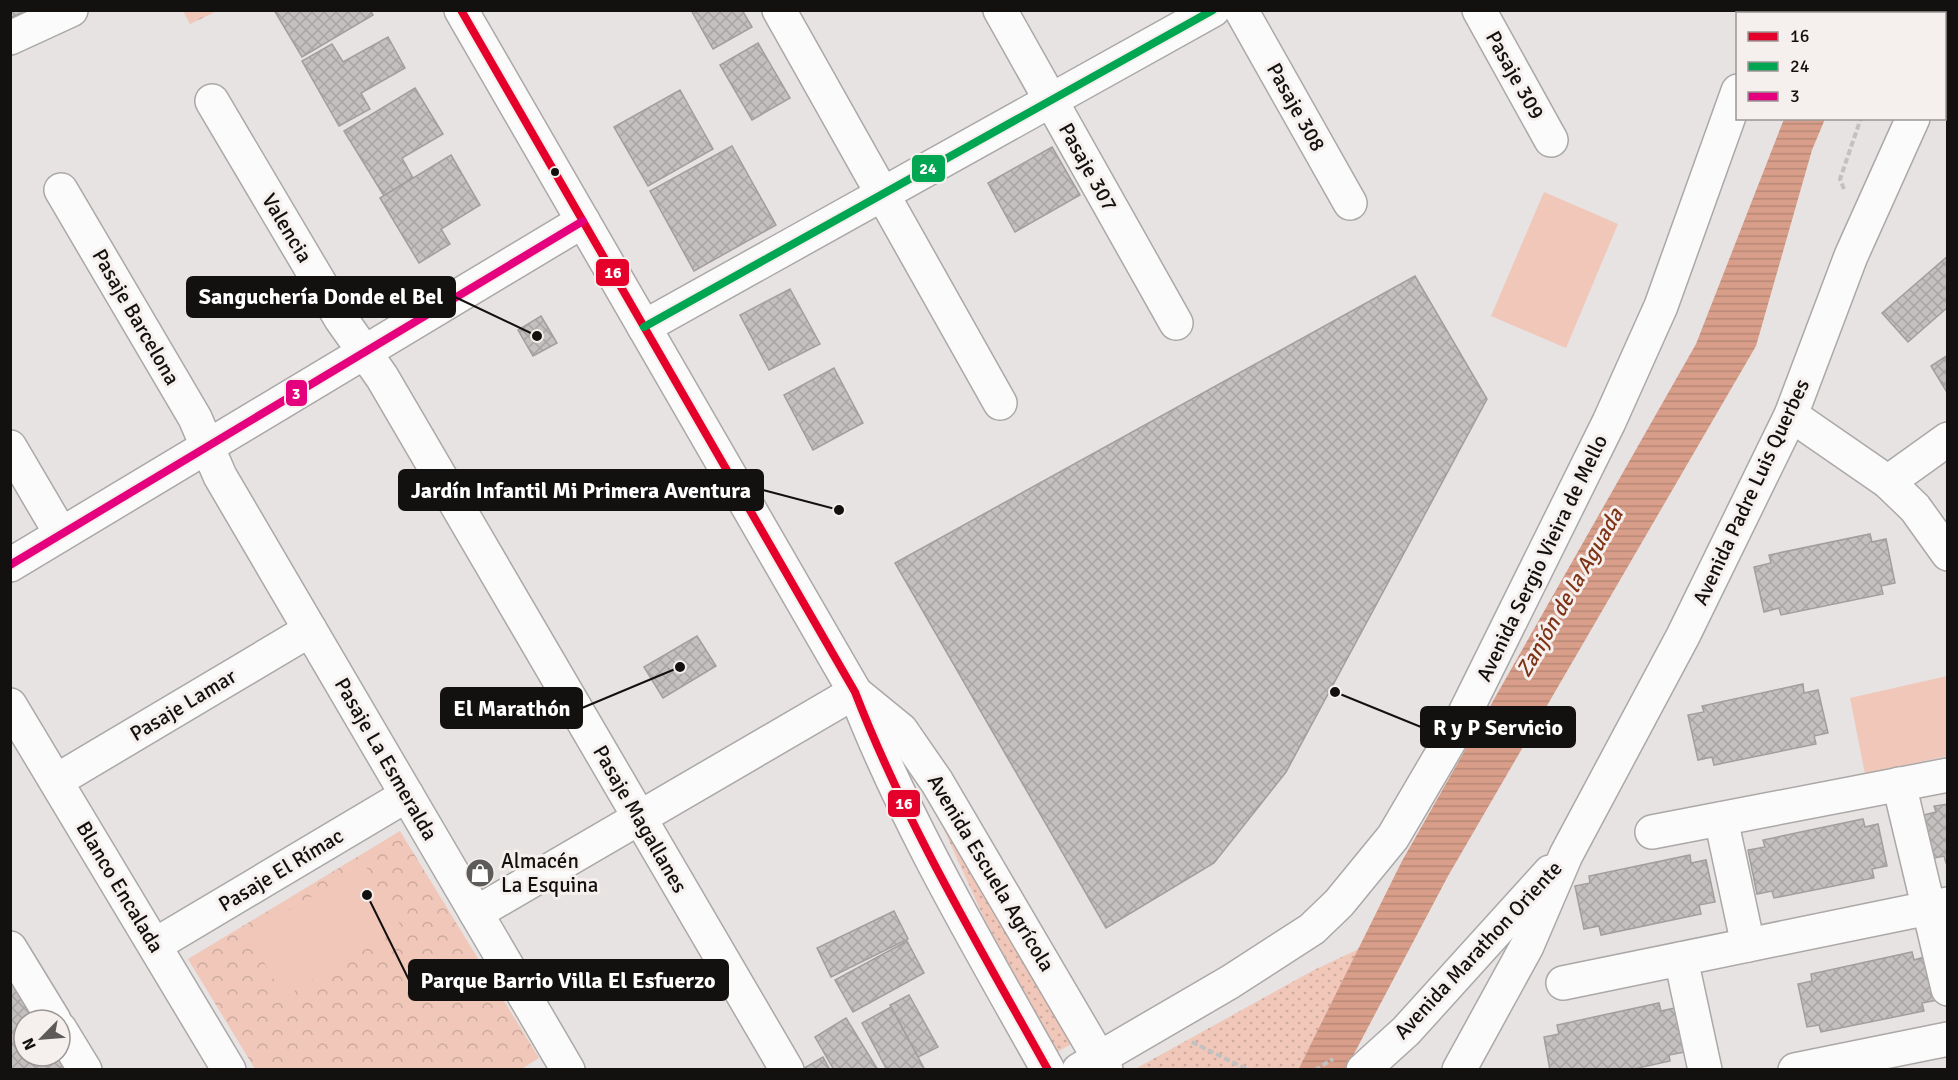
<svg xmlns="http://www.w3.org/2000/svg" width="1958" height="1080" font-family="Signika,sans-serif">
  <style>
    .grass { fill: url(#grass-dots) }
    .forest { fill: url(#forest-crowns) }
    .pitch { fill: #f0c7b9 }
    .water { fill: url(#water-rules) }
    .building { fill: url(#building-cross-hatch); stroke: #a19f9e; stroke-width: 1.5 }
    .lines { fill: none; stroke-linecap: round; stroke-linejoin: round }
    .minor-casing { stroke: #aba8a7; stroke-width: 36 }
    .major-casing { stroke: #aba8a7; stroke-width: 36 }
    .path { stroke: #c2c1c1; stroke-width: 4; stroke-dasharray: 6 3; stroke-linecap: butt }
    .minor { stroke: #fbfbfb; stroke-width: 33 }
    .major { stroke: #fbfbfb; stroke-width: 33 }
    .bus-1-casing { stroke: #f5efed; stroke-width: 12 }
    .bus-2-casing { stroke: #f5efed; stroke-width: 12 }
    .bus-3-casing { stroke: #f5efed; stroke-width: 12 }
    .bus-1 { stroke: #e4002b; stroke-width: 8 }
    .bus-2 { stroke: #00a651; stroke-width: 8 }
    .bus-3 { stroke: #e5007d; stroke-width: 8 }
    .bus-dot { fill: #131110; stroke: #f5efed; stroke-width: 2 }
    .labels { text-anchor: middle; stroke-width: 6; stroke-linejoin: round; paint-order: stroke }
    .street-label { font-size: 21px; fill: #131110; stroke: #f5efed }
    .poi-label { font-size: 21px; fill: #131110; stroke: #f5efed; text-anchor: start }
    .water-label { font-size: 22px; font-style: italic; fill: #7e3316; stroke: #f5efed }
    .leader { fill: none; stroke: #131110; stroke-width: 2 }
    .callout-dot { fill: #131110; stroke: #f5efed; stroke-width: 2 }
    .callout { fill: #131110; stroke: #131110; stroke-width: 2 }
    .callout-label { font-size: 22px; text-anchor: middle; font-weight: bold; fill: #fff }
    .line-badge { stroke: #f5efed; stroke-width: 2 }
    .badge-label { font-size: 16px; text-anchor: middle; font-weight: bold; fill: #fff }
  </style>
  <defs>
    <pattern id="grass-dots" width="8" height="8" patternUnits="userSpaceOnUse" patternTransform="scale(1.5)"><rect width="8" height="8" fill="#f0c7b9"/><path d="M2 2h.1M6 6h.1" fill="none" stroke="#cdaa9e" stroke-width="1.8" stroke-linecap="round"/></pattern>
    <pattern id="forest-crowns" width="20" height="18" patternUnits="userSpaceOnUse" patternTransform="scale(1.5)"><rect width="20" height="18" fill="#f0c7b9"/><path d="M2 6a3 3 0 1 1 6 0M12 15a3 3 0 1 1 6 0" fill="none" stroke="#cdaa9e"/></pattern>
    <pattern id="water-rules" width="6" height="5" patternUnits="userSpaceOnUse" patternTransform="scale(1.5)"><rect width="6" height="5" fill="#d89e8a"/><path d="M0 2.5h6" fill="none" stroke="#b88776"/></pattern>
    <pattern id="building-cross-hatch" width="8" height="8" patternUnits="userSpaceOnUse" patternTransform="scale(1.5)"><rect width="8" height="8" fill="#c3c0bf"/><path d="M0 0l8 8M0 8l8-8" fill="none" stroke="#a7a4a3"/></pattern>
  </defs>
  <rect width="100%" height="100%" fill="#e6e3e2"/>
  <g class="grass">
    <path d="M941 823 1002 910 1077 1041 1057 1052 984 918Z"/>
    <path d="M1361 948 1298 1069H1135L1314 970Z"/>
  </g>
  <g class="forest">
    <path d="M183 11H217L190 24Z"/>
    <path d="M400 831 539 1058 520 1070 255 1069 188 959Z"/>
  </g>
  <g class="pitch">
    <path d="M1544 192 1618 224 1566 348 1491 316Z"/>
    <path d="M1947 676V756L1865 774 1850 698Z"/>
    <path d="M365 865 402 928 284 997 248 934Z"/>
  </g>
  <path class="water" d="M1784 119H1825L1812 150 1756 346 1448 876 1346 1069 1298 1070 1402 861 1696 344Z"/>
  <g class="building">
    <path d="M10 10H27L10 18Z"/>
    <path d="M274 10H370L373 15 302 57Z"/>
    <path d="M691 10H742L752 27 713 49Z"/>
    <path d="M388 37 405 68 361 93 370 109 339 126 302 61 332 44 343 62Z"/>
    <path d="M758 43 790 98 752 120 720 65Z"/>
    <path d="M415 88 443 134 402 158 413 178 384 196 344 131Z"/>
    <path d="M680 90 713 149 648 186 614 127Z"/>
    <path d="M732 146 776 225 694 271 650 191Z"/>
    <path d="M1052 147 1080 195 1015 232 988 183Z"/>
    <path d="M451 155 480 205 441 229 450 244 419 263 380 198Z"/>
    <path d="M1948 256V307L1908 342 1882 313Z"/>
    <path d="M1415 276 1487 399 1286 772 1214 863 1106 928 895 563Z"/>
    <path d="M790 289 820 344 769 370 740 315Z"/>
    <path d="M541 316 557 343 533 356 518 330Z"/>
    <path d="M1948 355V394L1931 366Z"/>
    <path d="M834 368 863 423 813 450 784 395Z"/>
    <path d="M1870 534 1872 542 1886 539 1895 583 1881 586 1883 594 1781 615 1779 608 1764 612 1754 567 1771 563 1769 555Z"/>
    <path d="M697 636 716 666 663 698 644 667Z"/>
    <path d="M1803 684 1804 693 1818 690 1828 733 1814 736 1816 744 1714 765 1712 757 1698 760 1688 715 1704 712 1702 706Z"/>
    <path d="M1948 804V863H1946L1944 856 1929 859 1920 816 1936 812 1934 806Z"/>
    <path d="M1863 819 1865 827 1878 824 1887 866 1872 869 1874 878 1774 898 1772 891 1757 894 1748 850 1765 847 1763 840Z"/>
    <path d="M1690 855 1691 863 1706 860 1715 902 1699 905 1701 914 1601 935 1599 926 1584 929 1575 886 1590 883 1589 876Z"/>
    <path d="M894 911 908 939 831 977 817 948Z"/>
    <path d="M907 941 924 973 853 1012 835 980Z"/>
    <path d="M1912 952 1914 960 1928 956 1938 1000 1922 1003 1924 1011 1821 1032 1819 1025 1807 1027 1798 984 1812 981 1811 974Z"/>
    <path d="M10 973 39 1020H24V1056H60L69 1070H10Z"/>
    <path d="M909 995 938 1047 918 1057 890 1005Z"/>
    <path d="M1659 1003 1661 1011 1675 1008 1685 1052 1669 1055 1670 1061 1629 1070H1550L1544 1037 1559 1034 1557 1025Z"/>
    <path d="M891 1007 925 1070H887L862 1023Z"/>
    <path d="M846 1018 878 1070H834L815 1037Z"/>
    <path d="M823 1057 830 1070H801Z"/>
  </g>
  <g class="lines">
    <g class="minor-casing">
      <g id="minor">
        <path d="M779 10 1000 403"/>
        <path d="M1000 10 1176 323"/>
        <path d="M1241 10 1350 203"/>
        <path d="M1479 10 1551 140"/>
        <path d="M10 38 71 10"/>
        <path d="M212 101 341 319 382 377 787 1070"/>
        <path d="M61 190 195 418 220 476 568 1070"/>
        <path d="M644 327 1213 10"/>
        <path d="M1791 415 1888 482 1915 508 1948 554"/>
        <path d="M10 447 61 534"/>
        <path d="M1888 482 1948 439"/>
        <path d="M10 565 583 221"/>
        <path d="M10 705 229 1070"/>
        <path d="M56 781 310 630"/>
        <path d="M1899 784 1948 989"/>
        <path d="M1721 819 1748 945"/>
        <path d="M1652 832 1948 775"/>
        <path d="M476 913 855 692"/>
        <path d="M155 945 407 795"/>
        <path d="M10 948 54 1020"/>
        <path d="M1681 959 1705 1070"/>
        <path d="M1563 983 1948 904"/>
        <path d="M60 1029 85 1070"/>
        <path d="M1795 1070 1948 1039"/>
      </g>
    </g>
    <g class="major-casing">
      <g id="major">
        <path d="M461 10 855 692C906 824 979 946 1048 1070"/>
        <path d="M1765 14 1766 10"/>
        <path d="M1944 47 1948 41"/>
        <path d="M857 694 901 730 937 782 1106 1070"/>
        <path d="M1079 1070 1230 982 1312 929 1339 903 1393 837 1460 723 1609 422 1661 306 1738 91"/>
        <path d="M1363 1070 1406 1031 1550 872"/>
        <path d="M1459 1070 1527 946 1566 855 1683 636 1791 415 1851 256 1913 118"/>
      </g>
    </g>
    <g class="path">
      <path d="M1908 14 1909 10"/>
      <path d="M1844 189 1840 179 1861 118"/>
      <path d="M1192 1042 1248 1070"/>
      <path d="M1315 1070 1333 1059"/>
    </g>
    <use href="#minor" class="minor"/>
    <use href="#major" class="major"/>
    <g class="bus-1-casing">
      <path id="bus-1" d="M461 10 855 692C906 824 979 946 1048 1070"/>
    </g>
    <g class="bus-2-casing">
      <path id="bus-2" d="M644 327 1213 10"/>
    </g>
    <g class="bus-3-casing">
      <path id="bus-3" d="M10 565 583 221"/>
    </g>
    <use href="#bus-1" class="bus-1"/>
    <use href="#bus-2" class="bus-2"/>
    <use href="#bus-3" class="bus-3"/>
  </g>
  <defs>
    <g id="shop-disc" transform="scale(1.5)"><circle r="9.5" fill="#5d5a5a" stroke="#f5efed"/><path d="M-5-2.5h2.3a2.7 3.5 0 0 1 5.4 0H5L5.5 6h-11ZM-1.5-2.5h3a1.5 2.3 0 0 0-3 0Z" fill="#fff"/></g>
  </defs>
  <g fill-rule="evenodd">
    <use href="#shop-disc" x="480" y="873"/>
  </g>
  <circle class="bus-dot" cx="555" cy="172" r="5"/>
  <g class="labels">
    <g class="street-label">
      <text transform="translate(1515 75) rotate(61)" y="7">Pasaje 309</text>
      <text transform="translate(1296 107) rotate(61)" y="7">Pasaje 308</text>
      <text transform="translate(1088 167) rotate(61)" y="7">Pasaje 307</text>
      <text transform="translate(287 228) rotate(59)" y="7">Valencia</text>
      <text transform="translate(136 317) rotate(60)" y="7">Pasaje Barcelona</text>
      <text transform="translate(1751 492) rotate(-65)" y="7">Avenida Padre Luis Querbes</text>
      <text transform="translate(1542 558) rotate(-64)" y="7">Avenida Sergio Vieira de Mello</text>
      <text transform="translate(183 705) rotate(-31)" y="7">Pasaje Lamar</text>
      <text transform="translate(386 759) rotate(60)" y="7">Pasaje La Esmeralda</text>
      <text transform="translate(640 819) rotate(60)" y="7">Pasaje Magallanes</text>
      <text transform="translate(281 870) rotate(-31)" y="7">Pasaje El Rímac</text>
      <text transform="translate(991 873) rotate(59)" y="7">Avenida Escuela Agrícola</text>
      <text transform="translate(120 887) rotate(59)" y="7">Blanco Encalada</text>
      <text transform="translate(1478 950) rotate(-47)" y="7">Avenida Marathon Oriente</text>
    </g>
    <g class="poi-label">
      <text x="501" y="868">Almacén<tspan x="501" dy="24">La Esquina</tspan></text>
    </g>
    <g class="water-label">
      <text transform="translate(1569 592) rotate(-60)" y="8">Zanjón de la Aguada</text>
    </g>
  </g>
  <path class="leader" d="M537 336L455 297M839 510L763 490M680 667L582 708M1335 692L1421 727M367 895L409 980"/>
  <g class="callout-dot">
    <circle cx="537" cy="336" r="6"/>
    <circle cx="839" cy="510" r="6"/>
    <circle cx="680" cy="667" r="6"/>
    <circle cx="1335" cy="692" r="6"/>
    <circle cx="367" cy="895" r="6"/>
  </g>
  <g class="callout">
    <rect x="187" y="277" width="268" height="40" rx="6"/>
    <rect x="399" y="470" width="364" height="40" rx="6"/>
    <rect x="441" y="688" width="141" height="40" rx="6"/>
    <rect x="1421" y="707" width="154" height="40" rx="6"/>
    <rect x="409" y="960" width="319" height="40" rx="6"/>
  </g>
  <g class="callout-label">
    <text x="321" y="304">Sanguchería Donde el Bel</text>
    <text x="581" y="498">Jardín Infantil Mi Primera Aventura</text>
    <text x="512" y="716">El Marathón</text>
    <text x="1498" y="735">R y P Servicio</text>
    <text x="568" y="988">Parque Barrio Villa El Esfuerzo</text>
  </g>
  <g class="line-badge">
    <rect x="911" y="154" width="35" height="29" rx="6" fill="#00a651"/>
    <rect x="595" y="258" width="35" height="29" rx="6" fill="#e4002b"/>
    <rect x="285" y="379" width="23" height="28" rx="6" fill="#e5007d"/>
    <rect x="887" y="789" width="34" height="29" rx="6" fill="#e4002b"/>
  </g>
  <g class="badge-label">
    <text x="928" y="174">24</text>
    <text x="613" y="278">16</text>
    <text x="296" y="399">3</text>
    <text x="904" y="809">16</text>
  </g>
  <rect width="1958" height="1080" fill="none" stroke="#131110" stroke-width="24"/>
  <rect x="1736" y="12" width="210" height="108" fill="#f5efed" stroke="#9b9695" stroke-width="1.5"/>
  <rect x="1748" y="32" width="30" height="9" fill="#e4002b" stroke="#9b9695" stroke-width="1.5"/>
  <text x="1790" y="42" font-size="18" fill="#131110">16</text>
  <rect x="1748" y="62" width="30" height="9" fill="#00a651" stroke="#9b9695" stroke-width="1.5"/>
  <text x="1790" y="72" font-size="18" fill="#131110">24</text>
  <rect x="1748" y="92" width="30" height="9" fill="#e5007d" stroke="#9b9695" stroke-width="1.5"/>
  <text x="1790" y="102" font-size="18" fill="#131110">3</text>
  <g transform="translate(42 1038) rotate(245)"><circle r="28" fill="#f5efed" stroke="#9b9695" stroke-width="1.5"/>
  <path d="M0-4.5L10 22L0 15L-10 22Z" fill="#5d5a5a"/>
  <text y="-9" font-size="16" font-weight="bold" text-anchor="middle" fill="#131110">N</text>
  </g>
</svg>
